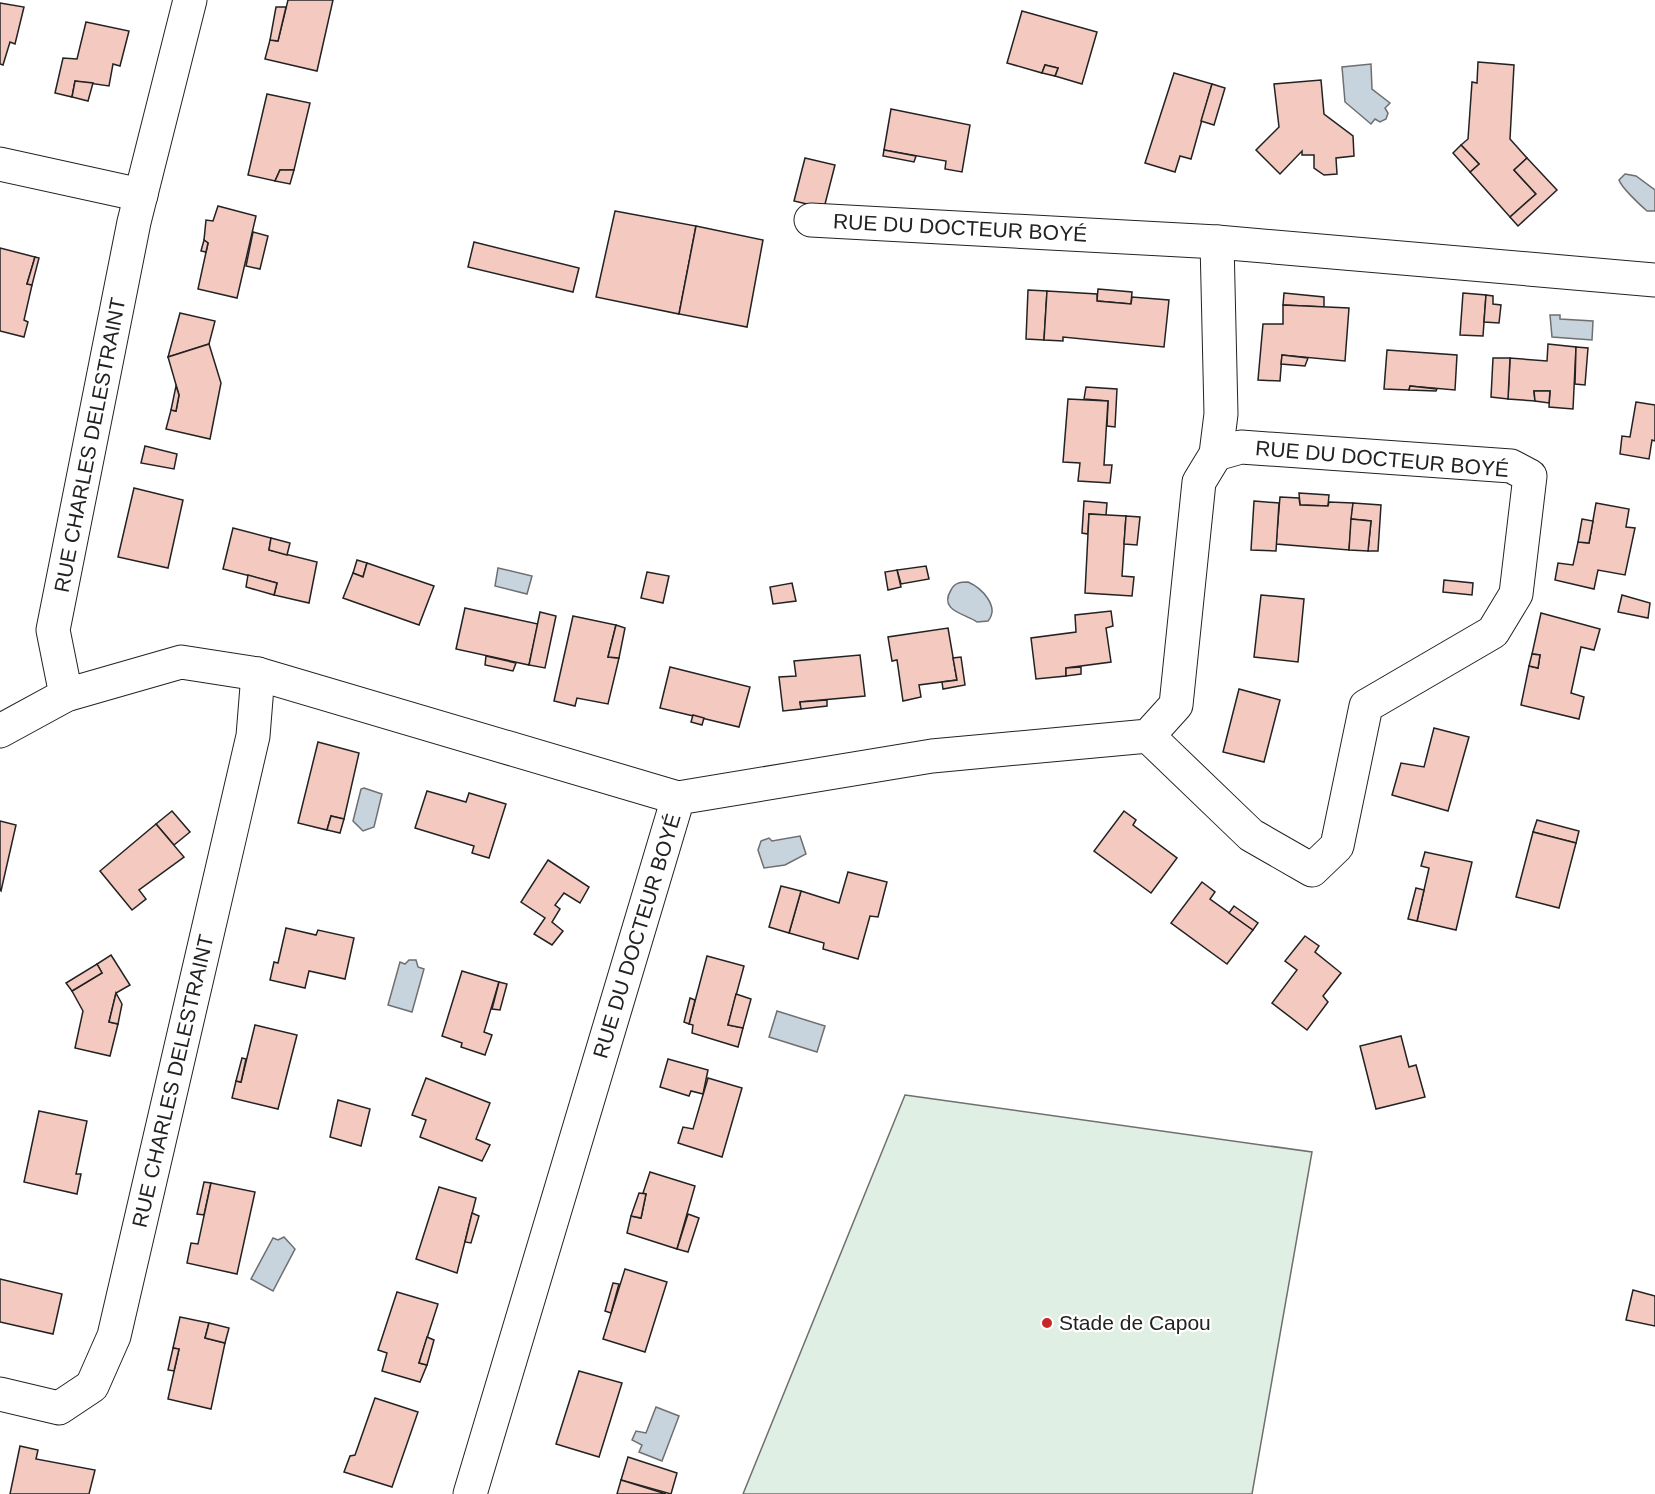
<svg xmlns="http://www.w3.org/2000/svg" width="1655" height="1494" font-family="Helvetica,sans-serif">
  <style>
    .green { fill: #e0efe3; stroke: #6f6f6f; stroke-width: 1.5 }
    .water { fill: #c7d3dd; stroke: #6f6f6f; stroke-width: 1.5 }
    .building { fill: #f3c9c0; stroke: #222; stroke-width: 1.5 }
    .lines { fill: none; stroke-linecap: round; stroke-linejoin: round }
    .minor-casing { stroke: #222; stroke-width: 35 }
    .minor { stroke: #fff; stroke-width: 33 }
    .poi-dot { fill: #c62828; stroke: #fff; stroke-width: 2 }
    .labels { text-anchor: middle; stroke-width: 4.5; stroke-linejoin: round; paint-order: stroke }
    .street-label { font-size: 21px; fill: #222; stroke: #fff }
    .poi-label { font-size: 21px; fill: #222; stroke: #fff; text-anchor: start }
  </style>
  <rect width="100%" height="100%" fill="#fff"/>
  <path class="green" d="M905 1095 1312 1152 1252 1494H743Z"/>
  <g class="water">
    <path d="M1371 64 1372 89 1390 103 1385 108 1388 113 1386 119 1380 122 1375 119 1371 124 1345 102 1342 67Z"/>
    <path d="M1625 174 1636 176 1655 190V211H1647C1640 205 1621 187 1619 180Z"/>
    <path d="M1550 315H1560V319L1593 321 1592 340 1552 337Z"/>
    <path d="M498 568 532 576 527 594 495 586Z"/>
    <path d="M968 582C982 588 1000 607 988 621L977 622C966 614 938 611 951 590 954 583 960 582 968 582Z"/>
    <path d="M364 788 382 794 374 827 363 831 353 821 361 789Z"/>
    <path d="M800 836 806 854 785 865 764 868 758 850 761 841 769 838 772 841Z"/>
    <path d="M409 960H416L418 967 424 969 412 1012 388 1005 400 962 405 964Z"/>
    <path d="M777 1011 825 1026 817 1052 769 1037Z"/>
    <path d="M284 1237 295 1249 273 1291 251 1279 273 1238 278 1240Z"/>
    <path d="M656 1407 679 1416 662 1461 639 1452 642 1445 632 1440 636 1431 646 1433Z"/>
  </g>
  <g class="building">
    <path d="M288 0H333L317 71 265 59 270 40 278 41Z"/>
    <path d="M0 3 24 7 15 44 10 42 3 65 0 64Z"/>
    <path d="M276 7H286L278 41 270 40Z"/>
    <path d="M1022 11 1097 32 1082 84 1055 76 1058 68 1045 65 1042 73 1007 63Z"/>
    <path d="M86 22 129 31 120 66 113 64 109 86 75 81 72 97 55 93 63 58 77 59Z"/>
    <path d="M1478 62 1514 65 1510 139 1527 158 1514 170 1536 194 1510 217 1470 172 1479 164 1461 145 1468 139 1472 82 1477 83Z"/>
    <path d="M1045 65 1058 68 1055 76 1042 73Z"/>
    <path d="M1174 73 1212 84 1191 159 1180 156 1175 172 1145 163Z"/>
    <path d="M1321 80 1324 114 1353 136 1354 156 1336 158 1337 174 1324 175 1314 168V155H1302V151L1280 174 1256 150 1279 127 1274 84Z"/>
    <path d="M75 81 93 83 88 101 72 97Z"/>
    <path d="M1212 84 1225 88 1214 125 1201 121Z"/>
    <path d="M267 94 310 103 294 170H280L275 181 248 175Z"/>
    <path d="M891 109 970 125 962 172 945 169 946 161 884 150Z"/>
    <path d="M1461 145 1479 164 1470 172 1453 153Z"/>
    <path d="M884 150 916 156 914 162 883 156Z"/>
    <path d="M805 158 835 165 824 208 794 201Z"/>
    <path d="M1527 158 1557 190 1518 226 1510 217 1536 194 1514 170Z"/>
    <path d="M280 170H294L290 184 275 181Z"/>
    <path d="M218 206 256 216 237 298 198 289 208 243 204 240 206 220 213 221Z"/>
    <path d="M615 211 696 226 679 314 596 297Z"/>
    <path d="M696 226 763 240 747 327 679 314Z"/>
    <path d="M253 232 268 236 260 269 246 266Z"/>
    <path d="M204 240 208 243 206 252 201 251Z"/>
    <path d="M474 242 579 268 573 292 468 267Z"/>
    <path d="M0 248 35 257 27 284 32 285 24 320 28 322 24 337 0 331Z"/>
    <path d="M35 257 39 258 32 285 27 284Z"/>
    <path d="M1098 289 1132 292 1131 304 1097 301Z"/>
    <path d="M1028 290 1047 291 1044 340 1026 339Z"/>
    <path d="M1047 291 1097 294V301L1131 304 1132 297 1169 300 1164 347 1063 337V341L1044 340Z"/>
    <path d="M1284 293 1324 297V307L1283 305Z"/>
    <path d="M1463 293 1486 295 1483 336 1460 335Z"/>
    <path d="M1486 295 1493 296V304L1501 305 1499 323 1484 322Z"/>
    <path d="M1283 305 1349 308 1345 361 1282 355 1280 381 1258 380 1263 324H1283Z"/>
    <path d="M180 313 215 321 209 344 168 357Z"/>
    <path d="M209 344 221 383 210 439 166 429 171 410 176 411 179 395 168 357Z"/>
    <path d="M1548 344 1576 347 1573 409 1549 407 1550 391H1534L1535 401 1508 399 1510 358 1547 361Z"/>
    <path d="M1576 347 1588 348 1585 385 1575 384Z"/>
    <path d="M1387 350 1457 355 1455 390 1410 386 1409 390 1384 389Z"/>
    <path d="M1282 355 1308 358 1305 366 1281 364Z"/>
    <path d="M1493 358H1510L1508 399 1491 397Z"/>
    <path d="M176 386 179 395 176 411 171 410Z"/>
    <path d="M1410 386 1437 389 1436 391 1409 390Z"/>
    <path d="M1086 387 1117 389 1115 427 1107 426 1108 401 1084 399Z"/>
    <path d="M1534 391H1550L1549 403 1535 401Z"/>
    <path d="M1068 399 1108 401 1104 465H1112L1110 483 1078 481 1080 463 1063 462Z"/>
    <path d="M1636 402 1655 405V441L1652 440 1649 459 1620 454 1622 436 1630 437Z"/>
    <path d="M145 446 177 454 174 469 141 463Z"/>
    <path d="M134 488 183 500 168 568 118 557Z"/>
    <path d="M1299 493 1329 495 1328 506 1300 505Z"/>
    <path d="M1280 497 1299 498 1300 505 1328 506 1329 502 1353 503 1349 550 1276 544Z"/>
    <path d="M1084 501 1107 503 1106 515 1089 514 1088 534 1082 533Z"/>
    <path d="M1254 501 1279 503 1276 551 1251 550Z"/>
    <path d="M1353 503 1381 505 1378 551H1368L1371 521 1351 519Z"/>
    <path d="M1596 503 1629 509 1626 527 1635 528 1625 575 1598 570 1594 589 1555 580 1558 563 1573 565 1578 542 1589 543Z"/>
    <path d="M1089 514 1126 516 1122 576 1134 577 1132 596 1085 593Z"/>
    <path d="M1126 516 1140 517 1137 545 1124 544Z"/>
    <path d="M1351 519 1371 521 1368 551 1349 550Z"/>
    <path d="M1582 519 1593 521 1589 543 1578 542Z"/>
    <path d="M233 528 271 538 269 550 317 562 309 603 274 595 277 583 223 569Z"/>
    <path d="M271 538 290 543 287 555 269 550Z"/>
    <path d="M357 560 367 563 363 577 353 573Z"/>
    <path d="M367 563 434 586 419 625 343 598 353 573 363 577Z"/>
    <path d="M926 566 929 579 901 584 897 570Z"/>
    <path d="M897 570 901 587 888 590 885 572Z"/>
    <path d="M647 572 669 576 663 603 641 598Z"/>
    <path d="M248 575 277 583 274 595 246 587Z"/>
    <path d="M1444 580 1473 583 1472 595 1443 592Z"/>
    <path d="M792 583 796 601 773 604 770 587Z"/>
    <path d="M1261 595 1304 599 1298 662 1254 657Z"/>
    <path d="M1622 595 1650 603 1648 618 1618 612Z"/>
    <path d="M465 608 538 624 529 665 456 649Z"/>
    <path d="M1111 611 1113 626 1106 628 1111 662 1066 668V676L1036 679 1031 638 1076 632 1075 615Z"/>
    <path d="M540 612 556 616 545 668 529 665Z"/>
    <path d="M1541 613 1600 629 1594 650 1581 647 1571 693 1584 697 1579 719 1521 705 1529 666 1538 668 1540 655 1532 654Z"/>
    <path d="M573 616 616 625 608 657 619 658 608 704 577 698 575 706 554 701Z"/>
    <path d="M616 625 625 628 619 658 608 657Z"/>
    <path d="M948 628 957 680 919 685 921 697 903 701 897 660 892 661 888 637Z"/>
    <path d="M1532 654 1540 655 1538 668 1529 666Z"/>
    <path d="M860 655 865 696 800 702 801 709 783 711 779 677 796 676 794 661Z"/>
    <path d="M486 656 516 663 513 671 485 665Z"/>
    <path d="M961 657 965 685 943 689 942 682 957 680 953 658Z"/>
    <path d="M670 667 750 687 739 727 660 708Z"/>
    <path d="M1081 667V674L1066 676V668Z"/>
    <path d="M1239 689 1280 700 1264 762 1223 752Z"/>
    <path d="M827 700V706L801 709 800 702Z"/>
    <path d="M693 715 704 718 702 725 691 722Z"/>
    <path d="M1434 728 1469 737 1448 811 1392 795 1401 763 1424 767Z"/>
    <path d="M318 742 359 753 344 819 331 816 327 830 298 823Z"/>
    <path d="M427 791 466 802 469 793 506 804 489 858 472 853 474 846 415 828Z"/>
    <path d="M172 811 190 832 174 845 156 824Z"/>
    <path d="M1124 811 1136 820 1133 825 1177 858 1151 893 1094 851Z"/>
    <path d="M331 816 344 819 340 833 327 830Z"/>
    <path d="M1537 820 1579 831 1576 843 1533 832Z"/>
    <path d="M0 821 16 825 1 891 0 890Z"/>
    <path d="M156 824 184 857 139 890 146 899 132 910 100 871Z"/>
    <path d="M1533 832 1576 843 1559 908 1516 897Z"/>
    <path d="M1425 852 1472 862 1456 930 1417 921 1429 868 1421 866Z"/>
    <path d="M548 860 589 887 580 903 564 893 555 905 560 909 552 922 563 931 552 945 534 934 545 918 521 902Z"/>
    <path d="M848 872 887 882 878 917 870 916 858 959 823 949 824 943 789 933 801 891 839 903Z"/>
    <path d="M1202 882 1215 892 1210 899 1253 930 1227 964 1171 923Z"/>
    <path d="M781 886 801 891 789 933 769 927Z"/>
    <path d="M1416 888 1424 890 1417 921 1408 919Z"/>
    <path d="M1234 906 1258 923 1253 930 1229 913Z"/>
    <path d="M286 928 316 935 318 930 354 938 345 979 309 971 305 988 270 980 274 962 278 963Z"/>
    <path d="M1305 936 1319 946 1315 952 1341 973 1323 996 1328 1002 1307 1030 1272 1003 1297 970 1285 961Z"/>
    <path d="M111 955 130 985 116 993 109 1022 118 1024 110 1056 75 1048 83 1011 72 991 102 973 97 964Z"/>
    <path d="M707 956 744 966 728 1025 743 1028 738 1047 692 1033 693 1025 689 1024Z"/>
    <path d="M97 964 102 973 72 991 66 983Z"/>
    <path d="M462 971 499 982 484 1032 492 1035 485 1055 461 1047 462 1043 442 1036Z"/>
    <path d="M499 982 507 984 500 1010 492 1009Z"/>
    <path d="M116 993 122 1004 118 1024 109 1022Z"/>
    <path d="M736 994 751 999 743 1028 728 1025Z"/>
    <path d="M690 998 695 1000 689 1024 684 1022Z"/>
    <path d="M255 1025 297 1035 278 1109 232 1098 236 1081 241 1082Z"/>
    <path d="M1401 1036 1409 1067 1416 1065 1425 1097 1376 1109 1360 1046Z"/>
    <path d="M242 1058 246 1059 241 1082 236 1081Z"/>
    <path d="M668 1059 708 1070 703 1094 691 1091 689 1096 660 1087Z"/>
    <path d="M426 1078 490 1103 476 1139 490 1145 482 1161 420 1137 426 1120 412 1115Z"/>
    <path d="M708 1078 742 1088 722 1157 678 1143 683 1127 693 1129Z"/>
    <path d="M338 1100 370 1109 361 1146 330 1137Z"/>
    <path d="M39 1111 87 1121 76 1174H81L77 1194 24 1182Z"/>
    <path d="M650 1172 695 1186 677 1249 627 1233 631 1216 641 1218 646 1194 643 1193Z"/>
    <path d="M204 1182 211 1183 204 1215 197 1214Z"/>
    <path d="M211 1183 255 1192 237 1274 187 1263 191 1243 198 1244Z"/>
    <path d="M439 1187 476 1198 457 1273 416 1259Z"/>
    <path d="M639 1193 646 1194 641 1218 631 1216Z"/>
    <path d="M472 1213 479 1216 471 1243 465 1242Z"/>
    <path d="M688 1214 699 1218 688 1252 677 1249Z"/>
    <path d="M625 1269 667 1282 645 1352 603 1339Z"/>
    <path d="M0 1279 62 1294 53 1334 0 1322Z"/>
    <path d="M613 1283 619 1284 611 1313 605 1311Z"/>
    <path d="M1633 1290 1655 1296V1326L1626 1320Z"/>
    <path d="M397 1292 438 1304 419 1363 427 1365 420 1382 382 1371 387 1353 378 1350Z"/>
    <path d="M180 1317 209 1323 205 1338 225 1343 211 1409 168 1399 179 1349 173 1348Z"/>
    <path d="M209 1323 229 1328 225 1343 205 1338Z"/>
    <path d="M427 1337 434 1340 427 1365 419 1363Z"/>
    <path d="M173 1348 179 1349 174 1371 168 1370Z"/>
    <path d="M579 1371 622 1383 599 1457 556 1444Z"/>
    <path d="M375 1398 418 1412 392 1487 344 1472 350 1456 355 1455Z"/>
    <path d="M20 1446 38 1450 36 1459 95 1470 89 1494H10Z"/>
    <path d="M628 1457 677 1473 671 1494 621 1480Z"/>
    <path d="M621 1480 666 1494H617Z"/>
  </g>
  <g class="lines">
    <g class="minor-casing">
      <g id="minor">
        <path d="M0 164 141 195"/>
        <path d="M811 220 1217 242 1655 280"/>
        <path d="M66 695 53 630 134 222 190 0"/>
        <path d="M0 731 66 695 181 662 258 674 678 798"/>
        <path d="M1148 736 1251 835 1312 870 1337 846 1366 706 1493 632 1516 594 1530 476 1511 466 1241 447 1216 454"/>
        <path d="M0 1394 59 1408 92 1386 114 1336 253 736 258 674"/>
        <path d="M470 1494 678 798 932 756 1148 736 1176 705 1199 482 1216 454 1221 414 1217 242"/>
      </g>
    </g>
    <use href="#minor" class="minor"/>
  </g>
  <circle class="poi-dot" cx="1047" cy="1323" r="6"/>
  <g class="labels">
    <g class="street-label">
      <text transform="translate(960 228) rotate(3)" y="7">RUE DU DOCTEUR BOYÉ</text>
      <text transform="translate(90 445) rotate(-79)" y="7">RUE CHARLES DELESTRAINT</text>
      <text transform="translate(1382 459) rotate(5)" y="7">RUE DU DOCTEUR BOYÉ</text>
      <text transform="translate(637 936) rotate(-73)" y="7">RUE DU DOCTEUR BOYÉ</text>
      <text transform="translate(173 1081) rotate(-77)" y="7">RUE CHARLES DELESTRAINT</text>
    </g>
    <g class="poi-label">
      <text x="1059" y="1330">Stade de Capou</text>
    </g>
  </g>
</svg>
